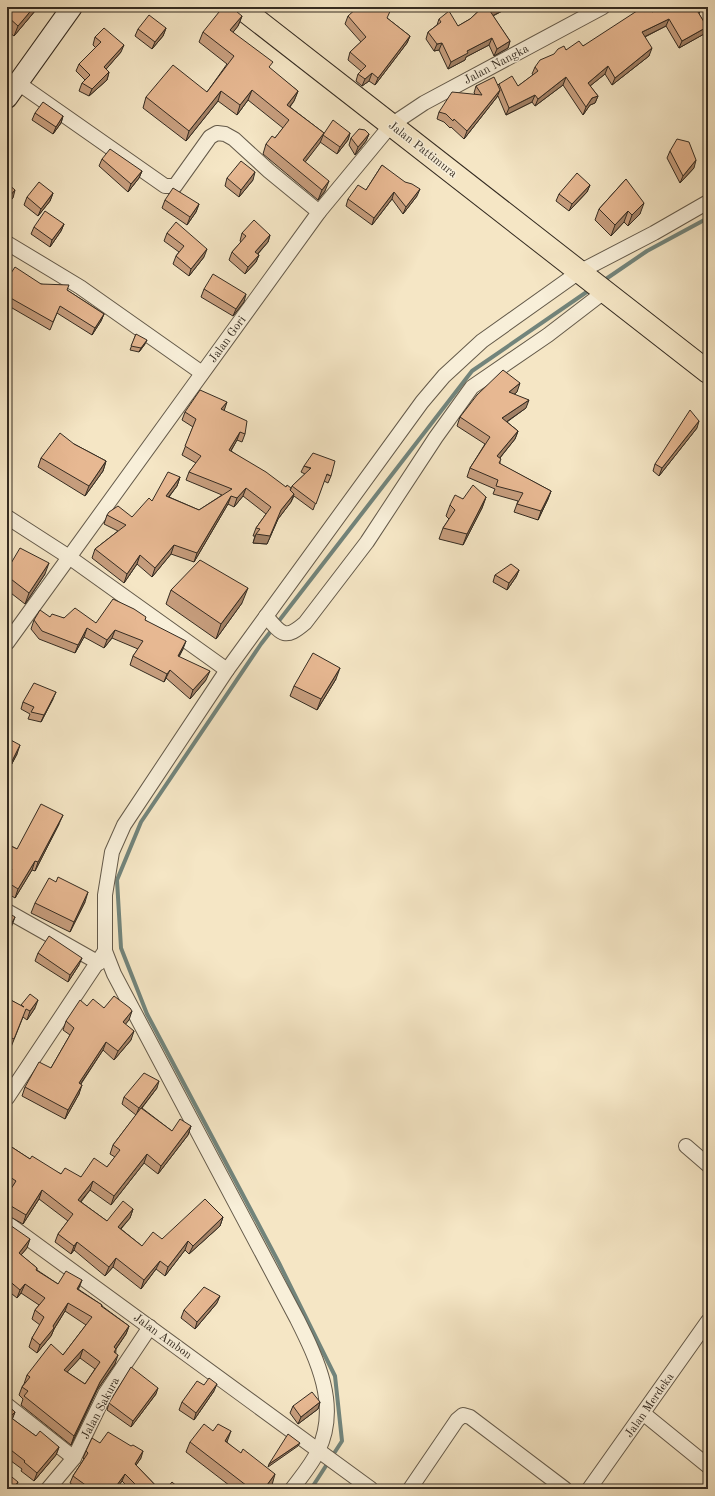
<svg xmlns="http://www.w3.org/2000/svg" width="715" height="1496" font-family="'Old Standard TT',serif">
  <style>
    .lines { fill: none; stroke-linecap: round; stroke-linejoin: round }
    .stream { stroke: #72847b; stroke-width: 4 }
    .street-casing { stroke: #645a4a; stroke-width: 16 }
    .secondary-casing { stroke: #342b21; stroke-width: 22 }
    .primary-casing { stroke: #342b21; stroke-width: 24 }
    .street { stroke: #f8efd9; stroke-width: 14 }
    .secondary { stroke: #f8efd9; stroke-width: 20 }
    .primary { stroke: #f5e6c5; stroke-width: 22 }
    .wall { fill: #c79e7e; stroke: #342b21; fill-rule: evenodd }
    .shaded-wall { fill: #a28166; stroke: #342b21 }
    .building { fill: #e7b892; stroke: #342b21; fill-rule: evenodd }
    .labels { text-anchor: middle; stroke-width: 3; stroke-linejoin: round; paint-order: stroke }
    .street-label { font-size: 12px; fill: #342b21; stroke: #f8efd9 }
  </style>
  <rect width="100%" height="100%" fill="#f5e6c5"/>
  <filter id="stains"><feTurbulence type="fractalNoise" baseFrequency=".005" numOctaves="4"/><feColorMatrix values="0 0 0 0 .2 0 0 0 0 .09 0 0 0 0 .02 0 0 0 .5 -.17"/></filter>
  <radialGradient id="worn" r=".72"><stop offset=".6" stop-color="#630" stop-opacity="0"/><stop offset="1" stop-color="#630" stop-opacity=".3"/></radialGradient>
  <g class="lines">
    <g class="stream">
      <path d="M603 281 647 251 708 218"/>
      <path d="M311 1489 342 1441 335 1376 279 1263 147 1014 121 948 117 880 141 822 261 644 472 371 591 289"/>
    </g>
    <g class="street-casing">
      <g id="street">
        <path d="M18 83 165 186H175L210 137 217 133 225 134 234 139 269 171 319 212"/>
        <path d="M7 243 80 287 202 373"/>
        <path d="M7 517 69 557 227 670"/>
        <path d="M266 616C282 635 285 640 305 623L367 542 436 437 472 387 548 335 604 292"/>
        <path d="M7 643 319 212 391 125 424 103 603 7"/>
        <path d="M7 911 99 963"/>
        <path d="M7 1098 105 951"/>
        <path d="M686 1146 708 1165"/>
        <path d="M7 1223 371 1489"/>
        <path d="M7 1405 74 1458"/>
        <path d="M644 1414 708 1466"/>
        <path d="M48 1489 74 1458 105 1394 150 1327"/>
        <path d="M292 1489C301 1477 312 1464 318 1451 340 1406 317 1359 297 1319L114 974 105 951V895L112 852 124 825 227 670 422 402 444 376 482 341 579 272 654 233 708 202"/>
        <path d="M410 1489 457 1420 463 1415 470 1417 565 1489"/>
        <path d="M589 1489 708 1321"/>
      </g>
    </g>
    <g class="secondary-casing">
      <path id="secondary" d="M7 98 72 7"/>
    </g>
    <g class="primary-casing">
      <path id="primary" d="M240 7 708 372"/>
    </g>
    <use href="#street" class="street"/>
    <use href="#secondary" class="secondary"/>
    <use href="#primary" class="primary"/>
  </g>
  <g class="wall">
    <path d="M7 7H37L35 11 14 36 7 31Z"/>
    <path d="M483 7H507L506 9 493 16 510 41 508 48 494 56 489 45 466 57 465 60 448 69 439 50 434 51 426 39 428 32 437 25 439 19 458 26 470 19Z"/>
    <path d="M700 11 699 14 707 27 704 34 679 48 666 26 645 37 649 56 612 85 605 74 590 86 598 96 595 103 590 105 583 115 563 85 535 106 532 102 506 115 498 96 497 97 464 139 451 127 450 128 444 122 437 119 439 112 475 94 474 93 476 86 498 85 499 84 518 86 533 75 532 74 535 67 566 50 583 46 652 12Z"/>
    <path d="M242 16 238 26 233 32 270 69 298 91 294 101 290 107 324 133H350L348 140 337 154 320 142 305 162 325 191 318 200 263 154 266 144 275 138 283 128 248 100 237 115 218 101 186 141 143 108 146 97 207 92 227 64 199 42 203 32Z"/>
    <path d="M348 16 387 18 410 36 407 43 375 85 369 81 362 86 356 81 358 74 361 71 348 60 350 52 361 42 345 24Z"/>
    <path d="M166 28 163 36 152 49 135 36 138 29Z"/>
    <path d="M95 37 121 52 106 69 109 72 107 80 89 96 79 91 82 83 85 80 76 71 79 64 96 48 93 45Z"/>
    <path d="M35 113 63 116 61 123 53 134 32 120Z"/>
    <path d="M369 134 366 141 355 155 349 145 351 138Z"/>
    <path d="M670 151 694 168 680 183 667 158Z"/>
    <path d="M102 159 142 171 139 178 128 192 99 166Z"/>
    <path d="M382 165 417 196 403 214 392 199 372 225 346 206 348 199 366 190Z"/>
    <path d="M227 178 253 180 239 197 225 186Z"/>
    <path d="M626 179 640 214 628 226 624 222 611 236 595 220 599 209Z"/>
    <path d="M590 185 587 192 569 211 556 201 559 194Z"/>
    <path d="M53 193 50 201 38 216 24 205 27 197Z"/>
    <path d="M165 200 199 204 196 212 187 225 162 208Z"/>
    <path d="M64 224 61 231 50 247 31 234 34 227Z"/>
    <path d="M167 233 204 257 189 276 173 264 176 256 179 252 164 241Z"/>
    <path d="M242 233 270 235 268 242 258 254 259 255 256 262 245 274 229 260 232 252 241 242 240 241Z"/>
    <path d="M7 279 41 284 67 290 104 314 101 321 92 335 57 313 50 330 7 305Z"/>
    <path d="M204 289 244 302 233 316 201 297Z"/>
    <path d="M136 334 145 344 139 352 130 350Z"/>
    <path d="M517 392 514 394 526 408 507 422 518 431 515 439 500 458V464L551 491 548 499 538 520 514 512 518 501 493 494 495 489 467 477 470 468 485 444 457 426 460 417Z"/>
    <path d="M224 411 245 434 242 442 237 440 231 451 290 491 292 486 305 474 301 472 304 466 331 476 328 483 324 481 313 510 294 496 291 502 278 519 267 544 253 543 255 536H253L256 528 266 514 243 496 234 507 228 504 194 562 171 554 152 577 137 564 124 583 92 558 95 549 118 531 104 524 107 515 132 517 152 501 180 477 177 486 169 497 199 510 222 495 186 480 189 472 196 463 182 455 193 427 182 420 185 412Z"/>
    <path d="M697 428 659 476 653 471 655 464Z"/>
    <path d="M74 444 106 461 103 471 85 496 38 467 41 458Z"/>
    <path d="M708 450V463L704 461Z"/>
    <path d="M486 497 482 508 463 545 439 539 443 528 449 519 446 516 450 505 463 499Z"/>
    <path d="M7 570 45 574 25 604 7 590Z"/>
    <path d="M519 570 516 577 507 590 493 582 495 575Z"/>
    <path d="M171 590 242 603 216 639 166 604Z"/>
    <path d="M50 617 64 618 96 623 145 620 183 649 179 657 206 680 190 699 166 678 164 682 130 665 133 656 138 649 112 638 104 648 84 637 75 653 39 639 31 629 34 620Z"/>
    <path d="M336 679 317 710 290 696 294 686Z"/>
    <path d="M53 699 41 722 28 719 30 714 21 709 23 702Z"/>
    <path d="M7 738 17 754 7 773Z"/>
    <path d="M59 824 35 871 32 870 15 898 7 893V844L17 849Z"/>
    <path d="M56 882 85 902 70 932 31 913 35 903Z"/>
    <path d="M38 953 79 965 68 982 35 961Z"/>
    <path d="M7 998 21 1006 35 1008 27 1020 23 1017 11 1047 7 1046Z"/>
    <path d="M87 1006 104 1008 129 1020 125 1024 131 1040 114 1060 103 1050 81 1084 79 1094 65 1119 22 1096 25 1087 51 1068 70 1035 63 1030 66 1021Z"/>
    <path d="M157 1088 142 1108 172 1131 191 1126 188 1135 158 1174 144 1163 111 1205 90 1190 81 1202 107 1221 133 1209 130 1218 121 1229 142 1246 223 1217 220 1226 189 1254 185 1250 165 1276 156 1269 141 1289 113 1267 105 1276 74 1250 71 1254 55 1242 58 1234 68 1221 39 1199 23 1224 7 1215V1195L11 1188 7 1185V1144L30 1159 61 1174 81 1177 107 1167 115 1157 110 1154 113 1145 136 1115 122 1104 124 1097Z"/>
    <path d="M7 1223 27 1248 21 1255 37 1268V1270L58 1284 78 1289 102 1305V1306L129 1326 126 1334 116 1349 115 1364 97 1390 71 1445 21 1405 23 1399 19 1395 22 1387 24 1384 27 1375 63 1355 86 1325 65 1311 54 1329 51 1336 37 1353 29 1347 32 1338 40 1325 32 1319 35 1310 39 1305 21 1293 17 1298 7 1290ZM80 1358 95 1369 85 1384 67 1372Z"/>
    <path d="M217 1303 195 1329 181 1318 184 1310Z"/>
    <path d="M708 1342V1348L706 1347Z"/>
    <path d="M204 1385 214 1391 194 1420 179 1410 182 1402Z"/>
    <path d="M156 1394 131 1427 107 1410 109 1403Z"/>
    <path d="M320 1402 318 1409 298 1424 290 1413 293 1406Z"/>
    <path d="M7 1405 15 1412 12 1419 36 1436 59 1447 56 1455 34 1481 21 1471 22 1469 7 1458Z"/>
    <path d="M190 1442H227L272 1485 268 1489H234L186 1452Z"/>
    <path d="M100 1443 141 1458 136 1465 159 1489H130L122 1481 116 1489H79L70 1483 73 1476 84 1459 83 1458 86 1451Z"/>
  </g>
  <g class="shaded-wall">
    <path d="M34 7H37L35 11 14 36 18 26Z"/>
    <path d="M499 7H507L506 9 488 18 490 11Z"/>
    <path d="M242 16 238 26 227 40 230 30Z"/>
    <path d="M669 19 666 26 640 39 642 32Z"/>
    <path d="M707 27 704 34 679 48 682 41Z"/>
    <path d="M166 28 163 36 152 49 155 42Z"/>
    <path d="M410 36 407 43 375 85 378 78Z"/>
    <path d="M492 38 489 45 466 57 465 60 448 69 451 62 467 51Z"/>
    <path d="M510 41 508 48 494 56 497 49Z"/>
    <path d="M442 43 439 50 434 51 437 44Z"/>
    <path d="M124 45 121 52 102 74 104 67Z"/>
    <path d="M652 48 649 56 612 85 615 78Z"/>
    <path d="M608 66 605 74 585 90 588 83Z"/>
    <path d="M109 72 107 80 89 96 92 89Z"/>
    <path d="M372 73 369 81 362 86 365 79Z"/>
    <path d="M566 77 563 85 535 106 538 99Z"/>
    <path d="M252 90 248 100 237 115 240 105Z"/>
    <path d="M500 90 497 97 464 139 467 131Z"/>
    <path d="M221 91 218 101 186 141 189 131Z"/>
    <path d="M298 91 294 101 283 115 287 105Z"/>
    <path d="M535 95 532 102 506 115 509 108Z"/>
    <path d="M598 96 595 103 590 105 583 115 586 107 592 98Z"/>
    <path d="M63 116 61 123 53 134 56 127Z"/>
    <path d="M324 133 320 143 299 170 303 160Z"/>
    <path d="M350 133 348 140 337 154 340 147Z"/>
    <path d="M369 134 366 141 355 155 358 147Z"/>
    <path d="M696 160 694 168 680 183 683 176Z"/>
    <path d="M142 171 139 178 128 192 131 184Z"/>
    <path d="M255 172 253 180 239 197 241 190Z"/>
    <path d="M329 181 325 191 318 200 322 190Z"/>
    <path d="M590 185 587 192 569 211 572 204Z"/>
    <path d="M420 189 417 196 403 214 406 207Z"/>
    <path d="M15 190 13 198 7 204V199Z"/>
    <path d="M394 192 392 199 372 225 374 218Z"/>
    <path d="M53 193 50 201 38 216 41 209Z"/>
    <path d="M644 203 640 214 628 226 632 215Z"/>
    <path d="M199 204 196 212 187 225 190 217Z"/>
    <path d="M628 211 624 222 611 236 615 225Z"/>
    <path d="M64 224 61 231 50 247 52 240Z"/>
    <path d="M270 235 268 242 253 259 255 252Z"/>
    <path d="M207 249 204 257 189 276 191 269Z"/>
    <path d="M259 255 256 262 245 274 248 267Z"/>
    <path d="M246 294 244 302 233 316 236 309Z"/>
    <path d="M104 314 101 321 92 335 95 328Z"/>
    <path d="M147 340 145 344 139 352 141 348Z"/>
    <path d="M520 383 517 392 506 401 509 392Z"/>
    <path d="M529 400 526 408 499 427 502 418Z"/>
    <path d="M227 402 224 411 221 409Z"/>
    <path d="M699 421 697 428 659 476 662 468Z"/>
    <path d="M518 431 515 439 494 465 497 456Z"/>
    <path d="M240 432 237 440 226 459 229 450Z"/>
    <path d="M106 461 103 471 85 496 89 486Z"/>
    <path d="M180 477 177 486 163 504 166 496Z"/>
    <path d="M246 488 243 496 234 507 237 498Z"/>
    <path d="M551 491 548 499 538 520 541 511Z"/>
    <path d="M294 494 291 502 278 519 267 544 253 543 256 534 281 510Z"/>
    <path d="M231 496 228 504 194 562 197 553Z"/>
    <path d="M486 497 482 508 463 545 467 534Z"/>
    <path d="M174 545 171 554 152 577 155 568Z"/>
    <path d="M140 555 137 564 124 583 127 574Z"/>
    <path d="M49 563 45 574 25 604 29 593Z"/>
    <path d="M519 570 516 577 507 590 509 583Z"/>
    <path d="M248 588 242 603 216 639 221 624Z"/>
    <path d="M87 628 84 637 75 653 78 645Z"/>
    <path d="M115 630 112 638 104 648 107 640Z"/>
    <path d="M186 641 183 649 174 664 178 656Z"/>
    <path d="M340 668 336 679 317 710 321 699Z"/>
    <path d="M170 670 164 682 167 674Z"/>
    <path d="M210 671 206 680 190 699 193 690Z"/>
    <path d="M56 692 53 699 41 722 44 715Z"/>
    <path d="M20 745 17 754 7 773 9 767Z"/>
    <path d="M63 815 59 824 35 871 38 862Z"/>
    <path d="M35 861 32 870 15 898 18 889Z"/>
    <path d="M88 892 85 902 70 932 74 922Z"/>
    <path d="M15 917 11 928 7 936V932Z"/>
    <path d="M82 958 79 965 68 982 70 975Z"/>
    <path d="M38 1000 35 1008 27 1020 30 1011Z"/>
    <path d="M132 1011 129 1020 120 1031 123 1022Z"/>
    <path d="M134 1031 131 1040 114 1060 118 1051Z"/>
    <path d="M106 1042 103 1050 75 1092 79 1083Z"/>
    <path d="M159 1081 157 1088 136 1115 139 1108Z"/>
    <path d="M82 1085 79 1094 65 1119 68 1110Z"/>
    <path d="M191 1126 188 1135 158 1174 161 1166Z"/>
    <path d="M147 1154 144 1163 111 1205 114 1196Z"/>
    <path d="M93 1181 90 1190 75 1208 78 1200Z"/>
    <path d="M42 1190 39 1199 23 1224 26 1215Z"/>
    <path d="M11 1206 8 1215H7V1208Z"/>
    <path d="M133 1209 130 1218 115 1235 118 1227Z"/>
    <path d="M223 1217 220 1226 189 1254 193 1246Z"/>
    <path d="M30 1239 27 1248 15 1262 19 1253Z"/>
    <path d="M188 1241 185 1250 165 1276 168 1267Z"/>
    <path d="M77 1242 74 1250 71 1254 74 1246Z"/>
    <path d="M116 1258 113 1267 105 1276 109 1267Z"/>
    <path d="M160 1261 156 1269 141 1289 144 1280Z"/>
    <path d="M82 1280 79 1288 74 1297 77 1289Z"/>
    <path d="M25 1284 21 1293 17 1298 20 1290Z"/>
    <path d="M220 1296 217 1303 195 1329 197 1322Z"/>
    <path d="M68 1303 65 1311 54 1329 51 1336 37 1353 40 1345Z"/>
    <path d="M129 1326 126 1334 111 1356 114 1347Z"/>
    <path d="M83 1349 80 1358 61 1379 64 1370Z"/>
    <path d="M118 1355 115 1364 97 1390 71 1445 74 1436 100 1382Z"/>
    <path d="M217 1384 214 1391 194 1420 196 1413Z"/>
    <path d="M158 1388 156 1394 131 1427 133 1421Z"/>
    <path d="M320 1402 318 1409 298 1424 301 1417Z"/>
    <path d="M15 1412 12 1420 10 1417Z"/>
    <path d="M231 1431 227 1442 225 1441Z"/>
    <path d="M300 1443 298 1446 268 1467 269 1464Z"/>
    <path d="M59 1447 56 1455 34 1481 37 1473Z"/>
    <path d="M143 1451 141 1458 132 1471 135 1464Z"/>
    <path d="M125 1474 122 1481 116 1489H114Z"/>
    <path d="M275 1474 272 1485 268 1489H264Z"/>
    <path d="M18 1482 15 1489H12Z"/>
  </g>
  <g class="building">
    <path d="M7 7H34L18 26 8 17 12 12Z"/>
    <path d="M223 7H231L242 16 230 30 273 62 269 67 298 91 287 105 324 133 303 160 329 181 322 190 266 144 272 136 275 138 289 120 252 90 240 105 221 91 189 131 146 97 173 65 207 92 234 56 203 32Z"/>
    <path d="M358 7H392L387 18 410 36 378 78 372 73 365 79 358 74 366 66 350 52 366 37 348 16Z"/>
    <path d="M483 7H499L490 11 510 41 497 49 492 38 467 51 468 53 451 62 442 43 437 44 428 32 441 22 439 19 449 11 458 26 470 19Z"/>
    <path d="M643 7H649L652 12 660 7H698L700 11 698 12 707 27 682 41 669 19 642 32 652 48 615 78 608 66 588 83 598 96 592 98 586 107 566 77 538 99 535 95 509 108 499 84 512 76 518 86 538 71 535 67 540 60 554 54 558 49 564 46 566 50 579 41 583 46Z"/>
    <path d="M149 15 166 28 155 42 138 29Z"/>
    <path d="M104 28 124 45 104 67 109 72 92 89 82 83 90 75 79 64 101 42 95 37Z"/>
    <path d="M494 77 500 90 467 131 454 119 453 121 446 114 439 112 452 92 482 95 476 86Z"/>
    <path d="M43 102 63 116 56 127 35 113Z"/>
    <path d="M333 120 350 133 340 147 323 135Z"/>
    <path d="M359 129 365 130 369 134 358 147 351 138Z"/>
    <path d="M677 139 689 142 696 160 683 176 670 151Z"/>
    <path d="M110 149 142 171 131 184 102 159Z"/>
    <path d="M241 161 255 172 241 190 227 178Z"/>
    <path d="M382 165 405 182 412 184 420 189 406 207 394 192 374 218 348 199 358 185 366 190Z"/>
    <path d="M577 173 590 185 572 204 559 194Z"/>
    <path d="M626 179 644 203 632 215 628 211 615 225 599 209Z"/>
    <path d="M39 182 53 193 41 209 27 197Z"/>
    <path d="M7 183 15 190 7 199Z"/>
    <path d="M173 188 199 204 190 217 165 200Z"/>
    <path d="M45 211 64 224 52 240 34 227Z"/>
    <path d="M254 220 270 235 255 252 259 255 248 267 232 252 246 236 242 233Z"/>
    <path d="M176 222 207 249 191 269 176 256 184 246 167 233Z"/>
    <path d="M15 267 41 284 69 285 67 290 104 314 95 328 60 306 53 322 7 296V279Z"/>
    <path d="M213 274 246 294 236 309 204 289Z"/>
    <path d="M136 334 147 340 141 348 131 346Z"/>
    <path d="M503 370 520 383 509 392 529 400 502 418 518 431 497 456 501 459 499 463 551 491 541 511 517 504 523 493 496 486 498 480 470 468 490 437 460 417 477 395Z"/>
    <path d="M200 390 227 402 221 409 247 421 245 434 240 432 229 450 266 472 286 487 287 485 291 488 290 490 294 494 281 510 270 536 256 534 260 529 256 528 271 507 246 488 237 498 231 496 197 553 174 545 155 568 140 555 127 574 95 549 126 525 107 515 109 512 118 506 132 517 149 498 152 501 168 472 180 477 166 496 199 510 232 489 189 472 201 456 185 446 196 419 185 412Z"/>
    <path d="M690 410 699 421 662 468 655 464Z"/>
    <path d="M60 433 74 444 106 461 89 486 41 458Z"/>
    <path d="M313 453 335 461 331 476 327 474 316 504 292 486 311 468 304 466Z"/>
    <path d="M473 485 486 497 467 534 443 528 455 510 450 505 455 495 463 499Z"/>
    <path d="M7 537 10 538 7 541Z"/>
    <path d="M20 548 49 563 29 593 7 576V570Z"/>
    <path d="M200 560 248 588 221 624 171 590Z"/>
    <path d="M511 564 519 570 509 583 495 575Z"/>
    <path d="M113 599 134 609 146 617 145 620 186 641 178 656 210 671 193 690 170 670 167 674 133 656 143 641 115 630 107 640 87 628 78 645 42 631 34 620 40 610 50 617 52 614 64 618 75 608 96 623Z"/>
    <path d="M313 653 340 668 321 699 294 686Z"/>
    <path d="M34 683 56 692 44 715 31 712 34 707 23 702Z"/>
    <path d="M7 738 20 745 9 767 7 766Z"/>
    <path d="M41 804 63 815 38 862 35 861 18 889 7 882V877L12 869 7 868V844L17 849Z"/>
    <path d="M58 877 88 892 74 922 35 903 49 878 56 882Z"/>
    <path d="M7 912 15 917 7 932Z"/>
    <path d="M49 936 82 958 70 975 38 953Z"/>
    <path d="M30 994 38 1000 30 1011 26 1009 14 1039 7 1036V998L24 1007 21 1005Z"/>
    <path d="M114 996 130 1008 132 1011 123 1022 134 1031 118 1051 106 1042 79 1083 82 1085 68 1110 25 1087 39 1062 51 1068 74 1028 66 1021 80 1000 87 1006 93 999 104 1008Z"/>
    <path d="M144 1073 159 1081 139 1108 124 1097Z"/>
    <path d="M141 1108 172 1131 180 1119 191 1126 161 1166 147 1154 114 1196 93 1181 78 1200 107 1221 123 1201 133 1209 118 1227 142 1246 153 1232 162 1239 205 1199 223 1217 193 1246 188 1241 168 1267 160 1261 144 1280 116 1258 109 1267 77 1242 74 1246 58 1234 73 1214 42 1190 26 1215 11 1206 7 1208V1195L16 1181 7 1175V1144L30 1159 32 1156 61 1174 65 1168 81 1177 94 1158 107 1167 120 1150 113 1145Z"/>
    <path d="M7 1223 30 1239 19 1253 37 1268 36 1270 58 1284 66 1271 82 1280 77 1289 102 1305 101 1306 129 1326 114 1347 116 1349 114 1352 118 1355 100 1382 74 1436 24 1396 28 1391 22 1387 30 1377 27 1375 51 1344 63 1355 92 1317 68 1303 53 1326 54 1328 40 1345 32 1338 44 1317 35 1310 45 1298 25 1284 20 1290 7 1279ZM83 1349 100 1362 85 1384 64 1370Z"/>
    <path d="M204 1287 220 1296 197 1322 184 1310Z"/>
    <path d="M131 1367 158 1388 133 1421 109 1403Z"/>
    <path d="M209 1378 217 1384 196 1413 182 1402 197 1381 204 1385Z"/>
    <path d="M312 1392 320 1402 301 1417 293 1406Z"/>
    <path d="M7 1405 15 1412 10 1417 36 1436 40 1431 59 1447 37 1473 24 1462 25 1461 7 1447Z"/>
    <path d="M204 1424 213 1431 218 1424 231 1431 225 1441 241 1453 243 1449 275 1474 264 1489H251L190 1442Z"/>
    <path d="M108 1432 131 1446 133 1445 143 1451 135 1464 159 1489H140L125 1474 114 1489H91L73 1476 88 1453 86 1451 92 1438 100 1443Z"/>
    <path d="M288 1434 300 1443 269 1464Z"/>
    <path d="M7 1473 18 1482 12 1489H7Z"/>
    <path d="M172 1482 180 1489H166Z"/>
  </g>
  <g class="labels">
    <g class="street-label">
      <text transform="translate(496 64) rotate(-28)" y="4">Jalan Nangka</text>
      <text transform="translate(423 149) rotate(38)" y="4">Jalan Pattimura</text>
      <text transform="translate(227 339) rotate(-54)" y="4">Jalan Gori</text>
      <text transform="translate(163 1336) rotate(36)" y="4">Jalan Ambon</text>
      <text transform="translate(649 1405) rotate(-55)" y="4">Jalan Merdeka</text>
      <text transform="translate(100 1408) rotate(-62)" y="4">Jalan Sakura</text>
    </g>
  </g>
  <rect width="715" height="1496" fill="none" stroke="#f5e6c5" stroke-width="24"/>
  <rect x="8" y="8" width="699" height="1480" fill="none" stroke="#342b21" stroke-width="2"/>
  <rect x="12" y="12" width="691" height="1472" fill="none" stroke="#342b21"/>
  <rect width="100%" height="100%" filter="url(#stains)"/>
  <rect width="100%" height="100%" fill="url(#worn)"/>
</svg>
